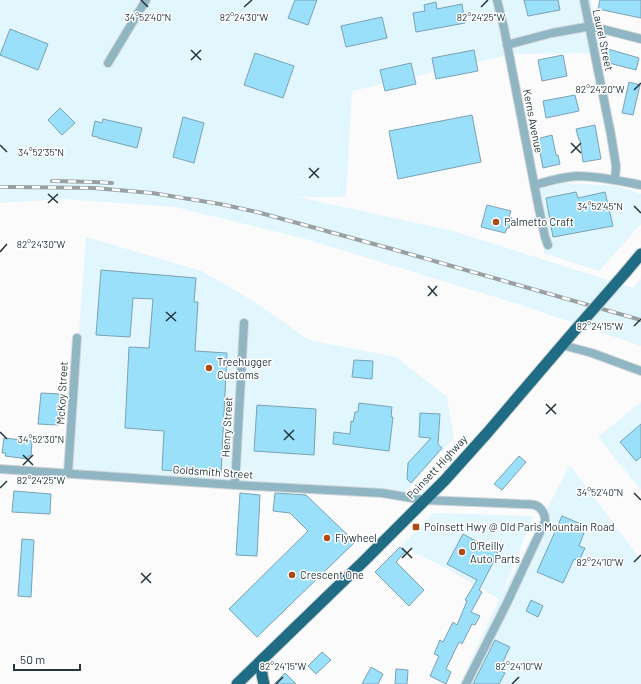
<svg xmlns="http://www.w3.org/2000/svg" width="641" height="684" font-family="Barlow,sans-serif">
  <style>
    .built { fill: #e2f6fe }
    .building { fill: #9ae0fb; stroke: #7aa2b2 }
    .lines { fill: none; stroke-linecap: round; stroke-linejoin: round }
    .minor-casing { stroke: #d4d7d8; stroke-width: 10 }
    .trunk-casing { stroke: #d4d7d8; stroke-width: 13 }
    .minor { stroke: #90b5c3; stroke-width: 8 }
    .trunk { stroke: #206c85; stroke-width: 11 }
    .rail-casing { stroke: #98a0a2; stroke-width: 4 }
    .rail { stroke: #fff; stroke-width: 2.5; stroke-dasharray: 8; stroke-linecap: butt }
    .trunk-bridge-casing { stroke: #d4d7d8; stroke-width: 13; stroke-linecap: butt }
    .trunk-bridge { stroke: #206c85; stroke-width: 11 }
    .ticks { fill: none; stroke: #24353b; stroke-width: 1.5 }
    .poi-dot { fill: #ad4a15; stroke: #fff; stroke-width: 1.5 }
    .labels { text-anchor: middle; stroke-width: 3; stroke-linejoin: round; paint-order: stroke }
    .street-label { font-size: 11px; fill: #24353b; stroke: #fff }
    .poi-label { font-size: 11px; fill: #24353b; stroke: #fff; text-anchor: start }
    .ticks-label { font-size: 10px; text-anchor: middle; fill: #24353b; stroke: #fff; stroke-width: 3; stroke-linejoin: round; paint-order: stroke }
  </style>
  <rect width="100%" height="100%" fill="#fbfbfb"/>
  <g class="built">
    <path d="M0 0H591L605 53 512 54 352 91 346 197H298L453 231 633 288 641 279V346L518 304 302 238 175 207 63 199 0 203Z"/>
    <path d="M536 181 617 186 641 194V224L599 271 544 253Z"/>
    <path d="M86 237 202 271 255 302 309 340 396 357 447 397 454 438 404 493 231 488 69 470Z"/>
    <path d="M641 402V490L598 437Z"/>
    <path d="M570 465 641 560V684H460L499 599 444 567 401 546 434 513 533 516 502 594Z"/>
  </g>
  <g class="building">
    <path d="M295 0H317L308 25 288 18Z"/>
    <path d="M524 0H558L560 10 528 16Z"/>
    <path d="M600 0H641V18L598 9Z"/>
    <path d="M436 2 437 9 462 4 465 23 416 32 413 13 425 11 424 5Z"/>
    <path d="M382 17 387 38 346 47 341 26Z"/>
    <path d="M10 29 48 44 38 70 0 55Z"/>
    <path d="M608 49 639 58 636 70 605 62Z"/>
    <path d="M474 50 478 71 436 79 432 58Z"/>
    <path d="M255 53 294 66 283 98 244 85Z"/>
    <path d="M563 55 567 76 542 81 538 60Z"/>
    <path d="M411 63 416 84 385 91 380 70Z"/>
    <path d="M629 82 640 85 633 115 622 113Z"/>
    <path d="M575 95 579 111 546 118 543 101Z"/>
    <path d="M60 108 75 123 62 135 48 120Z"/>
    <path d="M472 115 481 162 398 179 389 131Z"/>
    <path d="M183 117 204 123 194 163 173 157Z"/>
    <path d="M103 119 142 128 137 148 98 138V137L92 136 95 121 102 123Z"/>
    <path d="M595 125 601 159 583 162 580 140H579L576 129Z"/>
    <path d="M552 135 556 155H558L560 164 543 168 539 147 537 148 535 140H537V139Z"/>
    <path d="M576 192 578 198 605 192 613 226 553 237 546 198Z"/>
    <path d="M487 205 511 211 509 217 512 218 509 228H507L505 233 481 227Z"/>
    <path d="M101 270 196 278 194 302H198L195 351 227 353 221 474 162 470 164 431 125 428 129 347 149 348 153 299 133 298 130 337 96 335Z"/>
    <path d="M354 360 373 361 372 379 352 377Z"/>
    <path d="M41 393 60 394 58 425 38 424Z"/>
    <path d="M359 403 392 407 391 417H393L389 451 333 444 334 432 350 434 351 421 353 422 355 412H358Z"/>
    <path d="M257 405 316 409 314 455 254 451Z"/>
    <path d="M420 413 440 414 438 444 442 448 411 483 407 479 408 463 431 438 419 437Z"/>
    <path d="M641 424V457L636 461 620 442Z"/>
    <path d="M4 438 32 441 31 456H28V459L5 456 6 453H2Z"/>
    <path d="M519 456 526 462 502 490 494 484Z"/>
    <path d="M14 491 51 494 50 514 12 512Z"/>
    <path d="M240 493 260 495 257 556 236 555Z"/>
    <path d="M275 493 306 495 355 542 257 637 229 609 308 531 290 513 273 511Z"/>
    <path d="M562 516 581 524 578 530 584 533 579 546 585 548 579 561 574 559 563 583 537 572Z"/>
    <path d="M463 534 498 553 479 590 482 592 471 612 480 616 475 625 472 624 462 644 459 642 446 669 451 672 446 684 430 676 439 656 434 654 440 640 443 642 453 622 457 625 467 601 465 600 477 580 447 564Z"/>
    <path d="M22 539 34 540 31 597 18 596Z"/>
    <path d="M400 547 405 552 396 562 424 590 409 606 375 572Z"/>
    <path d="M531 600 543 606 538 617 526 611Z"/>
    <path d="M495 640 510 647 499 670 505 673 499 684H473Z"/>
    <path d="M322 652 331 660 316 674 308 666Z"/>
    <path d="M371 667 383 674 378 684H362Z"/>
    <path d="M396 669 408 670 407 684H395Z"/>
    <path d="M285 673 296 684H274Z"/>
  </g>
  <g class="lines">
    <g class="minor-casing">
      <g id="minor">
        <path d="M497 0 504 28 538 204 545 237 548 245"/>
        <path d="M584 0 611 135 616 166 615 180"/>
        <path d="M507 45 552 33 586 27 598 28 641 39"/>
        <path d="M108 63 146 0"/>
        <path d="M535 185C548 181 562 177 577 176 599 176 620 181 641 185"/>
        <path d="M562 345 592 353 641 371"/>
        <path d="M0 469 235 485 382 493 424 500 521 504C526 504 531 504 535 505 541 507 546 515 545 521 544 524 543 526 542 528L506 605 466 684"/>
        <path d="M68 473 77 338"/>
        <path d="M235 485 244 323"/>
      </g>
    </g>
    <g class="trunk-casing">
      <g id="trunk">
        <path d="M625 273 641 254"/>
        <path d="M262 660V675L264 684"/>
        <path d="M237 684 365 560 445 480 488 432 576 329"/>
      </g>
    </g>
    <use href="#minor" class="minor"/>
    <use href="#trunk" class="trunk"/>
    <g class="rail-casing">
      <g id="rail">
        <path d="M52 181 94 182 112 183"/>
        <path d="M0 187H14L94 188 152 193 220 204 257 212 392 249 641 320"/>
      </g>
    </g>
    <use href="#rail" class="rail"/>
    <g class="trunk-bridge-casing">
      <path id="trunk-bridge" d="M576 329 625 273"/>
    </g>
    <use href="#trunk-bridge" class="trunk-bridge"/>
  </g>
  <path class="ticks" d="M141 0 148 7M244 7 252 0M481 7 488 0M191 50 201 60M191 60 201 50M634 90 641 83M571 143 581 153M0 145 7 152M571 153 581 143M309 168 319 178M309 178 319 168M48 194 58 203M48 203 58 194M634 206 641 213M0 252 7 244M428 286 437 296M428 296 437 286M166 312 176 321M166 321 176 312M634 326 641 319M546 404 556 414M546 414 556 404M284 430 294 440M0 432 7 439M284 440 294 430M23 455 33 465M23 465 33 455M0 488 7 481M634 493 641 500M402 548 412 558M402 558 412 548M634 562 641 555M141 573 151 583M141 583 151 573M276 684 283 677M512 684 519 677"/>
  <g class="poi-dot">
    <circle cx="496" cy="222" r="4"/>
    <circle cx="209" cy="368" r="4"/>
    <rect x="412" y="523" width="8" height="8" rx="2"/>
    <circle cx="327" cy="538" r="4"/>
    <circle cx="462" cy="552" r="4"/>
    <circle cx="292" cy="575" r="4"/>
  </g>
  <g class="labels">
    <g class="street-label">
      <text transform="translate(603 40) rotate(78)" y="4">Laurel Street</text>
      <text transform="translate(533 121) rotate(79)" y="4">Kerns Avenue</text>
      <text transform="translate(62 393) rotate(-87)" y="4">McKoy Street</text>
      <text transform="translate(227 427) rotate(-87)" y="4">Henry Street</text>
      <text transform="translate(437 467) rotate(-47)" y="4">Poinsett Highway</text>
      <text transform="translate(213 472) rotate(4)" y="4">Goldsmith Street</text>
    </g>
    <g class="poi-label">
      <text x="504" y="226">Palmetto Craft</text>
      <text x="217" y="366">Treehugger<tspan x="217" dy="13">Customs</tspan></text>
      <text x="424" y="531">Poinsett Hwy @ Old Paris Mountain Road</text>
      <text x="335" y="542">Flywheel</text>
      <text x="470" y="550">O'Reilly<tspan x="470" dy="13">Auto Parts</tspan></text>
      <text x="300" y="579">Crescent One</text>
    </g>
  </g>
  <g class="ticks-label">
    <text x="148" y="21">34°52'40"N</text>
    <text x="244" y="21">82°24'30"W</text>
    <text x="481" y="21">82°24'25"W</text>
    <text x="600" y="93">82°24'20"W</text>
    <text x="41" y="156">34°52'35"N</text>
    <text x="600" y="210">34°52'45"N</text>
    <text x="41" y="248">82°24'30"W</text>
    <text x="600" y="330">82°24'15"W</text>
    <text x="41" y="443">34°52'30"N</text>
    <text x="41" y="484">82°24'25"W</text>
    <text x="600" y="496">34°52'40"N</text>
    <text x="600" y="566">82°24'10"W</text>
    <text x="283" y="670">82°24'15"W</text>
    <text x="519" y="670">82°24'10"W</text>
  </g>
  <path d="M14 664v6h66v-6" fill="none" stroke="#24353b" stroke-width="2"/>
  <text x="20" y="664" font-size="12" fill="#24353b" stroke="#ffffff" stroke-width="3" paint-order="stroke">50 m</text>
</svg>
